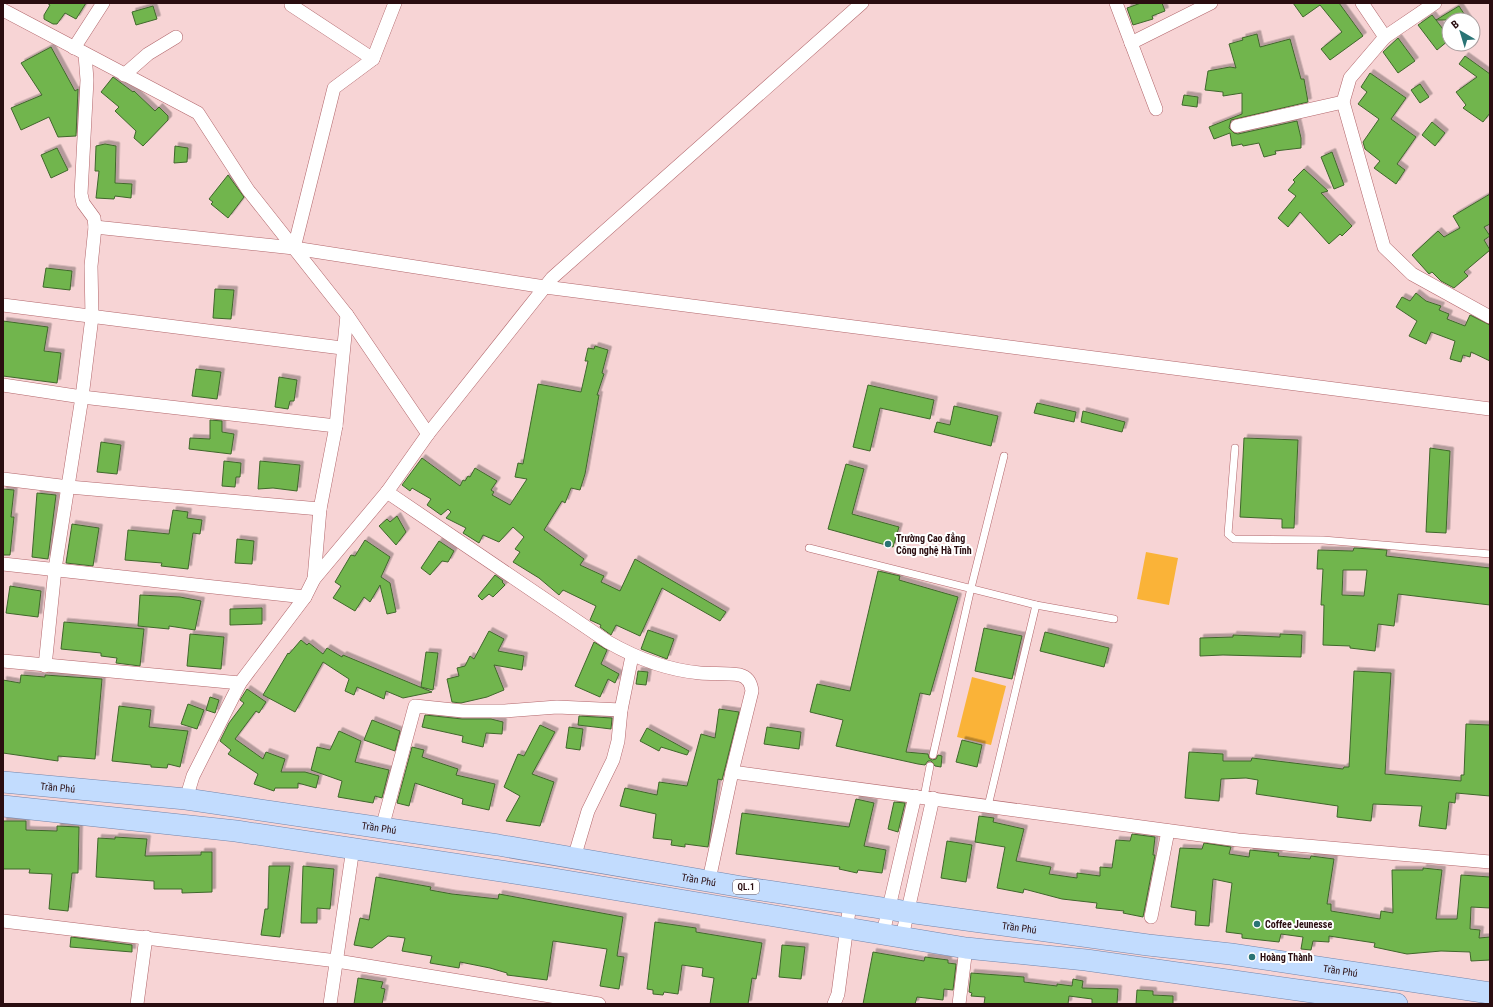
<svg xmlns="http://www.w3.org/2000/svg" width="1493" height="1007" font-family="'Roboto Condensed',sans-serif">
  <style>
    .green { fill: #fab338 }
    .building { fill: #71b54d; stroke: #40672c; fill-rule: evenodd; filter: url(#shadow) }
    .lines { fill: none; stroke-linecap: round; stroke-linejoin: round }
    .lane-casing { stroke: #b2666b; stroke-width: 8 }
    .street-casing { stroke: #b2666b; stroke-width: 14 }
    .primary-casing { stroke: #7385ab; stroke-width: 22 }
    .lane { stroke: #fff; stroke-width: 7 }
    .street { stroke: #fff; stroke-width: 13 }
    .primary { stroke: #c2dcfe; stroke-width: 21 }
    .poi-dot { fill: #2a7475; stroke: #fff; stroke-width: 1.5 }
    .labels { text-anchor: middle; stroke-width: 4; stroke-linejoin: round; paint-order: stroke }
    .shield { fill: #fff; stroke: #6a5658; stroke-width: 1 }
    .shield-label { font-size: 9px; font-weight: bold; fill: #2a0d10 }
    .poi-label { font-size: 10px; font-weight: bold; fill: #2a0d10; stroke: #fff; text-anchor: start }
    .street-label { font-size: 10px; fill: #2a0d10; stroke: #fff }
  </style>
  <defs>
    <filter id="shadow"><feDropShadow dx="3.5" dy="-3.5" stdDeviation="0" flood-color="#0004"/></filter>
  </defs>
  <rect width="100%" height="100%" fill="#f7d4d5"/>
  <g class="green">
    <path d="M1146 552 1178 558 1169 605 1137 599Z"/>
    <path d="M972 677 1006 686 991 745 957 737Z"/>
  </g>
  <g class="building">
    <path d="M47 3H86L76 19 65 13 57 24H53L44 19V15L50 5Z"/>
    <path d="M1141 3H1162L1165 11 1152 16 1153 19 1133 25 1127 8Z"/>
    <path d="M1293 3H1339L1363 36 1330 60 1321 49 1342 32 1320 5 1303 17Z"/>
    <path d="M153 6 157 19 136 25 132 12Z"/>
    <path d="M1459 6 1468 20H1436L1449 37V40L1437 50 1418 25 1432 15 1436 20Z"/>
    <path d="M1257 34 1260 47 1290 39 1301 79H1304L1308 102 1231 120 1229 128 1234 133 1238 134 1297 121 1301 138V148L1275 151 1276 154 1264 157 1259 143 1243 146 1242 144 1232 146 1230 133 1214 139 1209 127 1242 114V93L1223 96V92L1205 90 1208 71 1230 67 1236 68 1229 44 1243 40 1242 38Z"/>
    <path d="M1398 38 1415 61 1398 73 1383 52Z"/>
    <path d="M51 47 75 91 78 89 76 136 58 137 49 117 21 130 11 108 42 95 21 63Z"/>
    <path d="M1465 56 1490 74V113L1483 122 1463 108 1466 105 1456 92 1477 77 1459 64Z"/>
    <path d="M1370 73 1406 98 1391 119 1416 137 1397 164 1405 170 1396 184 1374 168 1380 161 1365 149 1363 142 1379 119 1358 104 1367 92 1361 87Z"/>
    <path d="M113 77 133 92 134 91 155 111 159 107 168 116V120L143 146 134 138 136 131 115 111 119 107 101 92Z"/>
    <path d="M1420 84 1429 97 1420 103 1411 90Z"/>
    <path d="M1184 95 1198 97 1197 107 1182 105Z"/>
    <path d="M1432 122 1445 133 1435 146 1422 135Z"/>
    <path d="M105 144 116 146 115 183 132 184 131 198 115 196 114 199 96 198 99 171H95L96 146Z"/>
    <path d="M175 146 188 148 187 162 174 163Z"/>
    <path d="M57 148 68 170 51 178 41 155Z"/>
    <path d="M1332 152 1344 185 1334 189 1321 157Z"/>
    <path d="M1304 169 1328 191 1321 193 1352 226 1342 236 1340 234 1329 244 1300 212 1288 227 1278 218 1296 196 1288 190 1295 182 1293 180Z"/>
    <path d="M228 175 244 197 228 218 211 204 213 202 209 199Z"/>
    <path d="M1490 194V224L1484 227 1490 236 1484 240 1490 250 1464 272 1468 276 1454 288 1441 281 1432 272 1429 274 1412 255 1438 231 1444 237 1460 228 1453 216Z"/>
    <path d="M46 268 72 271 70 290 43 287Z"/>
    <path d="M215 289 234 290 231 319 213 318Z"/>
    <path d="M1416 293 1426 301 1441 306 1439 310 1449 314 1447 319 1465 326 1470 315 1490 325V361L1471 352 1470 357 1463 355 1461 362 1450 359 1455 341 1431 332 1426 344 1409 336 1417 321 1396 307 1402 297 1410 301Z"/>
    <path d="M3 321 48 327 44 351 61 353 57 383 3 376Z"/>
    <path d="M595 346 608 350 602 373 604 374 597 395H599L585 474 580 490 571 488 565 503 562 501 544 530 584 559 580 565 604 576 601 582 620 591 635 559 726 612 720 621 662 588 640 636 616 625 611 635 600 627 601 625 590 620 596 606 563 590 559 595 539 578 513 562 520 552 515 549 524 537 513 527 499 542 483 535 479 543 463 533 466 528 446 518 451 512 448 509 441 515 427 505 431 499 412 488 410 491 402 485 422 458 460 486 463 480 465 481 468 476 470 477 475 468 497 481 491 490 494 492 492 495 510 505 527 479 515 477 518 463 523 464 538 384 581 392 588 361H585L588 348 594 349Z"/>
    <path d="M196 369 221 372 217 399 192 396Z"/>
    <path d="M279 377 297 380 294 401H290L288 409 275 407Z"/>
    <path d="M868 385 934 400 930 419 880 408 870 451 853 447Z"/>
    <path d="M1037 403 1076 412 1074 422 1034 413Z"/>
    <path d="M954 406 998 416 991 446 934 432 937 422 950 425Z"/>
    <path d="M1083 411 1125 422 1122 432 1081 422Z"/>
    <path d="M210 420 222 421V432L234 434 231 454 189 449 190 438 210 439Z"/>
    <path d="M1244 438 1298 440 1294 528H1282V519L1240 517Z"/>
    <path d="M101 442 121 445 117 474 97 472Z"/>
    <path d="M1430 448 1450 451 1446 533 1426 532Z"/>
    <path d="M224 461 241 463 240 477H236L235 487 222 486Z"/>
    <path d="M260 461 300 465 297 491 273 488 258 489Z"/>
    <path d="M846 464 864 469 852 514 899 527 893 547 828 529Z"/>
    <path d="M3 489 14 490 11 517H14L10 555H3Z"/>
    <path d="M37 493 56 495 48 559 32 557Z"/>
    <path d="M173 510 188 512 187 518 202 520 200 534 193 533 188 569 161 566 162 563 125 560 128 530 169 534Z"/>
    <path d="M397 516 406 532 396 545 379 526 387 519 390 522Z"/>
    <path d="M72 524 99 528 93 566 66 563Z"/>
    <path d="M237 539 254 541 252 564 235 563Z"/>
    <path d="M365 540 390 557 381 577 390 583 396 612 387 614 380 585 370 602 364 597 355 611 333 598 341 586 335 582 351 555 355 556Z"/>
    <path d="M439 541 454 551 448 562 442 561 430 575 421 568Z"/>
    <path d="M1354 548 1387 550 1386 556 1490 568V605L1398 594 1394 626 1378 624 1375 651 1350 648V646L1323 645 1324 605H1321L1323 569H1317L1318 550 1353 551ZM1343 570H1367L1364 596 1342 595Z"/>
    <path d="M878 571 900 576 899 580 958 597 930 695 920 693 906 752 928 754 929 758 932 760 936 759 938 755 942 756 941 767 935 766 931 761H928L925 765 918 764 836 746 843 720 810 712 817 684 850 691Z"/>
    <path d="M495 575 503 581 502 582 505 585 493 597 489 594 482 600 478 596Z"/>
    <path d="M10 586 41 591 38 617 6 613Z"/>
    <path d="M140 595 180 597 201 601 195 630 169 626V629L138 626Z"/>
    <path d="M262 608V624L230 625V609Z"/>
    <path d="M64 622 144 629 140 666 116 663 117 658 101 656V653L61 649Z"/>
    <path d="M984 628 1022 636 1012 679 975 671Z"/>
    <path d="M648 630 674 639 667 659 641 649Z"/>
    <path d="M489 631 504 639 498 651 524 656 522 670 494 665 504 690 487 697 461 703 452 702 447 679 459 676 457 668 465 666 470 656 474 659Z"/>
    <path d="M1045 632 1109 648 1104 667 1040 651Z"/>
    <path d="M190 634 224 637 221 669 187 666Z"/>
    <path d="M1280 634 1302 635 1301 657 1223 655 1200 656V638L1233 637V635L1280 637Z"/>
    <path d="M301 640 307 645 309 643 323 654 327 648 342 657 343 655 432 692 403 698 386 691 384 699 357 687 354 695 345 691 349 679 323 662 295 712 263 695 288 653 289 654Z"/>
    <path d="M594 642 607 650 601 664 619 674 615 683 608 679 600 697 575 686Z"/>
    <path d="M426 652 438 653 433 690 421 687Z"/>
    <path d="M638 671 648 672 646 685 636 684Z"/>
    <path d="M1354 671 1391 673 1385 774 1461 781V775H1464L1466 724 1490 725V796L1456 793 1455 803 1449 802 1446 829 1419 826 1422 806 1373 804 1371 821 1337 817 1338 806 1256 794 1258 780 1246 778 1221 779 1219 801 1185 798 1189 752 1223 754V761H1251L1252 758 1343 769 1344 767H1349Z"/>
    <path d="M21 675 45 677V675L102 679 95 759 58 756V761L3 753V680L20 683Z"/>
    <path d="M247 689 266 702 259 713 256 711 235 739 263 759 266 752 285 759 281 772H305L319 776 316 788 298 783V788H275L274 791 254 784 258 774 228 754 231 750 220 741 229 723 244 703 240 700Z"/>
    <path d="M210 697 219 700 215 713 206 710Z"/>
    <path d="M188 704 204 710 197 729 181 724Z"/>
    <path d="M119 706 151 710 149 727 188 731 180 767 168 764 167 768 151 767V765L112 761Z"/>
    <path d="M719 709 739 712 722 780 718 779 708 847 685 844V847L671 845 672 840 653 838 656 814 620 806 625 788 657 795 659 782 687 786 701 734 715 738Z"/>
    <path d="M425 715 462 719H491L503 722 502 734 486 733 483 747 462 742 463 736 422 727Z"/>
    <path d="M579 716 612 718 611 729 578 725Z"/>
    <path d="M372 720 400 731 395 751 364 740Z"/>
    <path d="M540 725 555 732 532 774 554 782 540 826 506 821 520 796 504 787 518 754 524 756Z"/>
    <path d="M569 727 583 729 580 750 566 748Z"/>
    <path d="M767 727 801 732 799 749 764 744Z"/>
    <path d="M647 728 689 751 687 755 661 747 659 751 640 741Z"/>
    <path d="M339 731 361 741 355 762 389 770 382 798 375 796 373 803 338 797 342 781 311 770 317 747 330 750Z"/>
    <path d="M962 740 982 745 977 767 956 762Z"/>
    <path d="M412 747 424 750 422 757 458 769 456 775 495 784 489 810 462 804 463 799 415 783 409 806 397 803Z"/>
    <path d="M856 799 874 803 864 846 886 850 882 873 858 870 857 873 839 869 840 867 736 854 742 813 849 827Z"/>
    <path d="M894 802 905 803 898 832 888 829Z"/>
    <path d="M979 816 994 818 993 822 1024 829 1016 861 1051 867 1049 874 1077 878V873L1100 876V867L1112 868 1116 840 1130 841 1132 834 1155 837 1153 855H1155L1143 917 1123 913 1124 911 1096 908 1097 903 1062 899 1024 889 1023 893 997 888 1005 847 975 842Z"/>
    <path d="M3 821H26V830L57 831V826L79 827 78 873H72L68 911 49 909 52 874 29 873 30 869H3Z"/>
    <path d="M115 837 147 839 145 856 201 855V852H212V892L182 893V889H154V881L96 877 98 838 115 839Z"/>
    <path d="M947 841 972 845 966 882 941 878Z"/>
    <path d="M1204 843 1231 847 1229 854 1249 857 1250 850 1279 853 1278 856 1310 859 1311 856 1334 859 1327 904H1331V911L1380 919 1381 911 1393 913 1392 870H1423V868L1442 870 1436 919H1457L1461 875 1490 877V908L1471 907 1470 929 1480 930 1479 938 1490 937V960L1471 961 1470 952 1441 951 1407 954 1374 947 1375 943 1329 936V942L1313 941 1311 950 1301 949 1303 937 1281 934 1279 942 1242 938V934L1226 932 1232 883 1213 879 1209 926 1195 925 1196 911 1171 907 1180 848 1202 849Z"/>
    <path d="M269 866H290L280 937 261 935 265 909H268Z"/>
    <path d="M303 866 334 869 330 909 317 908V923H301Z"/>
    <path d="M376 877 431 887 430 890 452 894 498 899 499 894 623 917 617 956 624 957 619 989 600 986 607 949 553 941 547 980 507 975V973L490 968 460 962 459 968 430 963 432 956 402 951 405 938 388 936 372 948 354 945 360 918 369 920Z"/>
    <path d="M655 922 696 928V932L762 943 756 979 752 978 748 1004H710L714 978 702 976 703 968 682 965 678 994 664 992 663 995 653 994V990L647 989Z"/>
    <path d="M71 937 132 945V952L70 947Z"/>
    <path d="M782 945 805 947 801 979 779 977Z"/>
    <path d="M873 952 924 961 925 957 948 960V963L956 964 953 990 944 989 943 1000 917 997 915 1004H863Z"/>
    <path d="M971 973 1024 977V982L1057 986V984L1072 986 1073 979 1083 981 1082 988 1118 989 1117 1004H1092V999L1069 996 1068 1004H984L985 997 971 996 972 993 969 992Z"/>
    <path d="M358 978 383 982 381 988 385 989 382 1004H354Z"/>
    <path d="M1137 990 1153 991V995L1173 996V1004H1136Z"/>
  </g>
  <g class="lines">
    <g class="lane-casing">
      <g id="lane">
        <path d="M1235 448 1228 534 1234 539 1323 540 1490 554"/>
        <path d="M809 548 1036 605 1114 619"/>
        <path d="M933 755 971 588 1004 456"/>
        <path d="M924 797 930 766"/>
        <path d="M988 806 1036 605"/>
      </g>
    </g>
    <g class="street-casing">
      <g id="street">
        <path d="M1116 3 1156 109"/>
        <path d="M1362 3 1385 37"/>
        <path d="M1435 3 1385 37 1350 78 1343 102 1384 247 1412 274 1490 317"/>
        <path d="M291 5 373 59"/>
        <path d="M3 10 198 113 248 190 347 315 428 434 387 492 314 579 305 597 240 683 193 776 186 799"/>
        <path d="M1131 43 1211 3"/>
        <path d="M74 48 103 3"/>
        <path d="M124 75 148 54 176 37"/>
        <path d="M1237 126 1343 102"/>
        <path d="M95 227 294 248 545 287 1490 409"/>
        <path d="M294 248 334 88 373 59 395 3"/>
        <path d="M3 305 342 348"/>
        <path d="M3 385 82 397 336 426"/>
        <path d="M428 434 552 278 862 3"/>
        <path d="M3 479 69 487 320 509"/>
        <path d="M387 492 608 642C636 658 667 670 700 673 713 674 727 673 740 675 748 677 751 683 752 691L732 772 709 880"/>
        <path d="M3 564 305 597"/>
        <path d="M314 579 320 509 336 426 347 315"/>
        <path d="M3 661 240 683"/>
        <path d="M45 666 55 569 82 397 92 317 91 266 95 227 94 218 83 203 81 194 87 80 85 54"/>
        <path d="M732 772 1238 840 1490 862"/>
        <path d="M382 828 415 706 463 711H505L557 707 621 710"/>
        <path d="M574 858 588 811 613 760 618 741 621 710 632 656"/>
        <path d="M1151 917 1168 831"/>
        <path d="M3 921 337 961 599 1004"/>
        <path d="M883 933 915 796"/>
        <path d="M902 937 933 798"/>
        <path d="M137 1004 146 937"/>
        <path d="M330 1004 353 848"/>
        <path d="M834 1004 838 994 850 903"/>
        <path d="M959 1004 966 948"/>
      </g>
    </g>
    <g class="primary-casing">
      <g id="primary">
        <path id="s1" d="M3 782 186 799 498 845 754 889 908 912 1148 945 1231 954 1490 993"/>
        <path d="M3 806 236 831 553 879 966 948 1086 960 1397 1004"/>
      </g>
    </g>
    <use href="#lane" class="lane"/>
    <use href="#street" class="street"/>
    <use href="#primary" class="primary"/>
  </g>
  <g class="poi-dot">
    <circle cx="888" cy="544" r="4"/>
    <circle cx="1257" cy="924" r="4"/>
    <circle cx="1252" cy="957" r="4"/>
  </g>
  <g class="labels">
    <rect class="shield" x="733" y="880" width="26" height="14" rx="3"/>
    <g class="shield-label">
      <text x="746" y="890">QL.1</text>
    </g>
    <g class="poi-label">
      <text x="896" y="542">Trường Cao đẳng<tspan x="896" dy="12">Công nghệ Hà Tĩnh</tspan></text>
      <text x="1265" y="928">Coffee Jeunesse</text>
      <text x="1260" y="961">Hoàng Thành</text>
    </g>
    <g class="street-label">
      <text dy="4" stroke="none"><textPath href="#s1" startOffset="55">Trần Phú</textPath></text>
      <text dy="4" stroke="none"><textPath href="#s1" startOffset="379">Trần Phú</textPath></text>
      <text dy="4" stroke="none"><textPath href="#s1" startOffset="703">Trần Phú</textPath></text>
      <text dy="4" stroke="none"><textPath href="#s1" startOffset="1027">Trần Phú</textPath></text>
      <text dy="4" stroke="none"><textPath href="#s1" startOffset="1351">Trần Phú</textPath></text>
    </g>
  </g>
  <rect width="1493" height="1007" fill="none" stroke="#2a0d10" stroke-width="8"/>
  <g transform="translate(1461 32) rotate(322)"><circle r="19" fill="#ffffff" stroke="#aa9e9f"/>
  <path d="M0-3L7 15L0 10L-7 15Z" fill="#2a7475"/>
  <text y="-6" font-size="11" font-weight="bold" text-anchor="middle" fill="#2a0d10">B</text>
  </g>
</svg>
